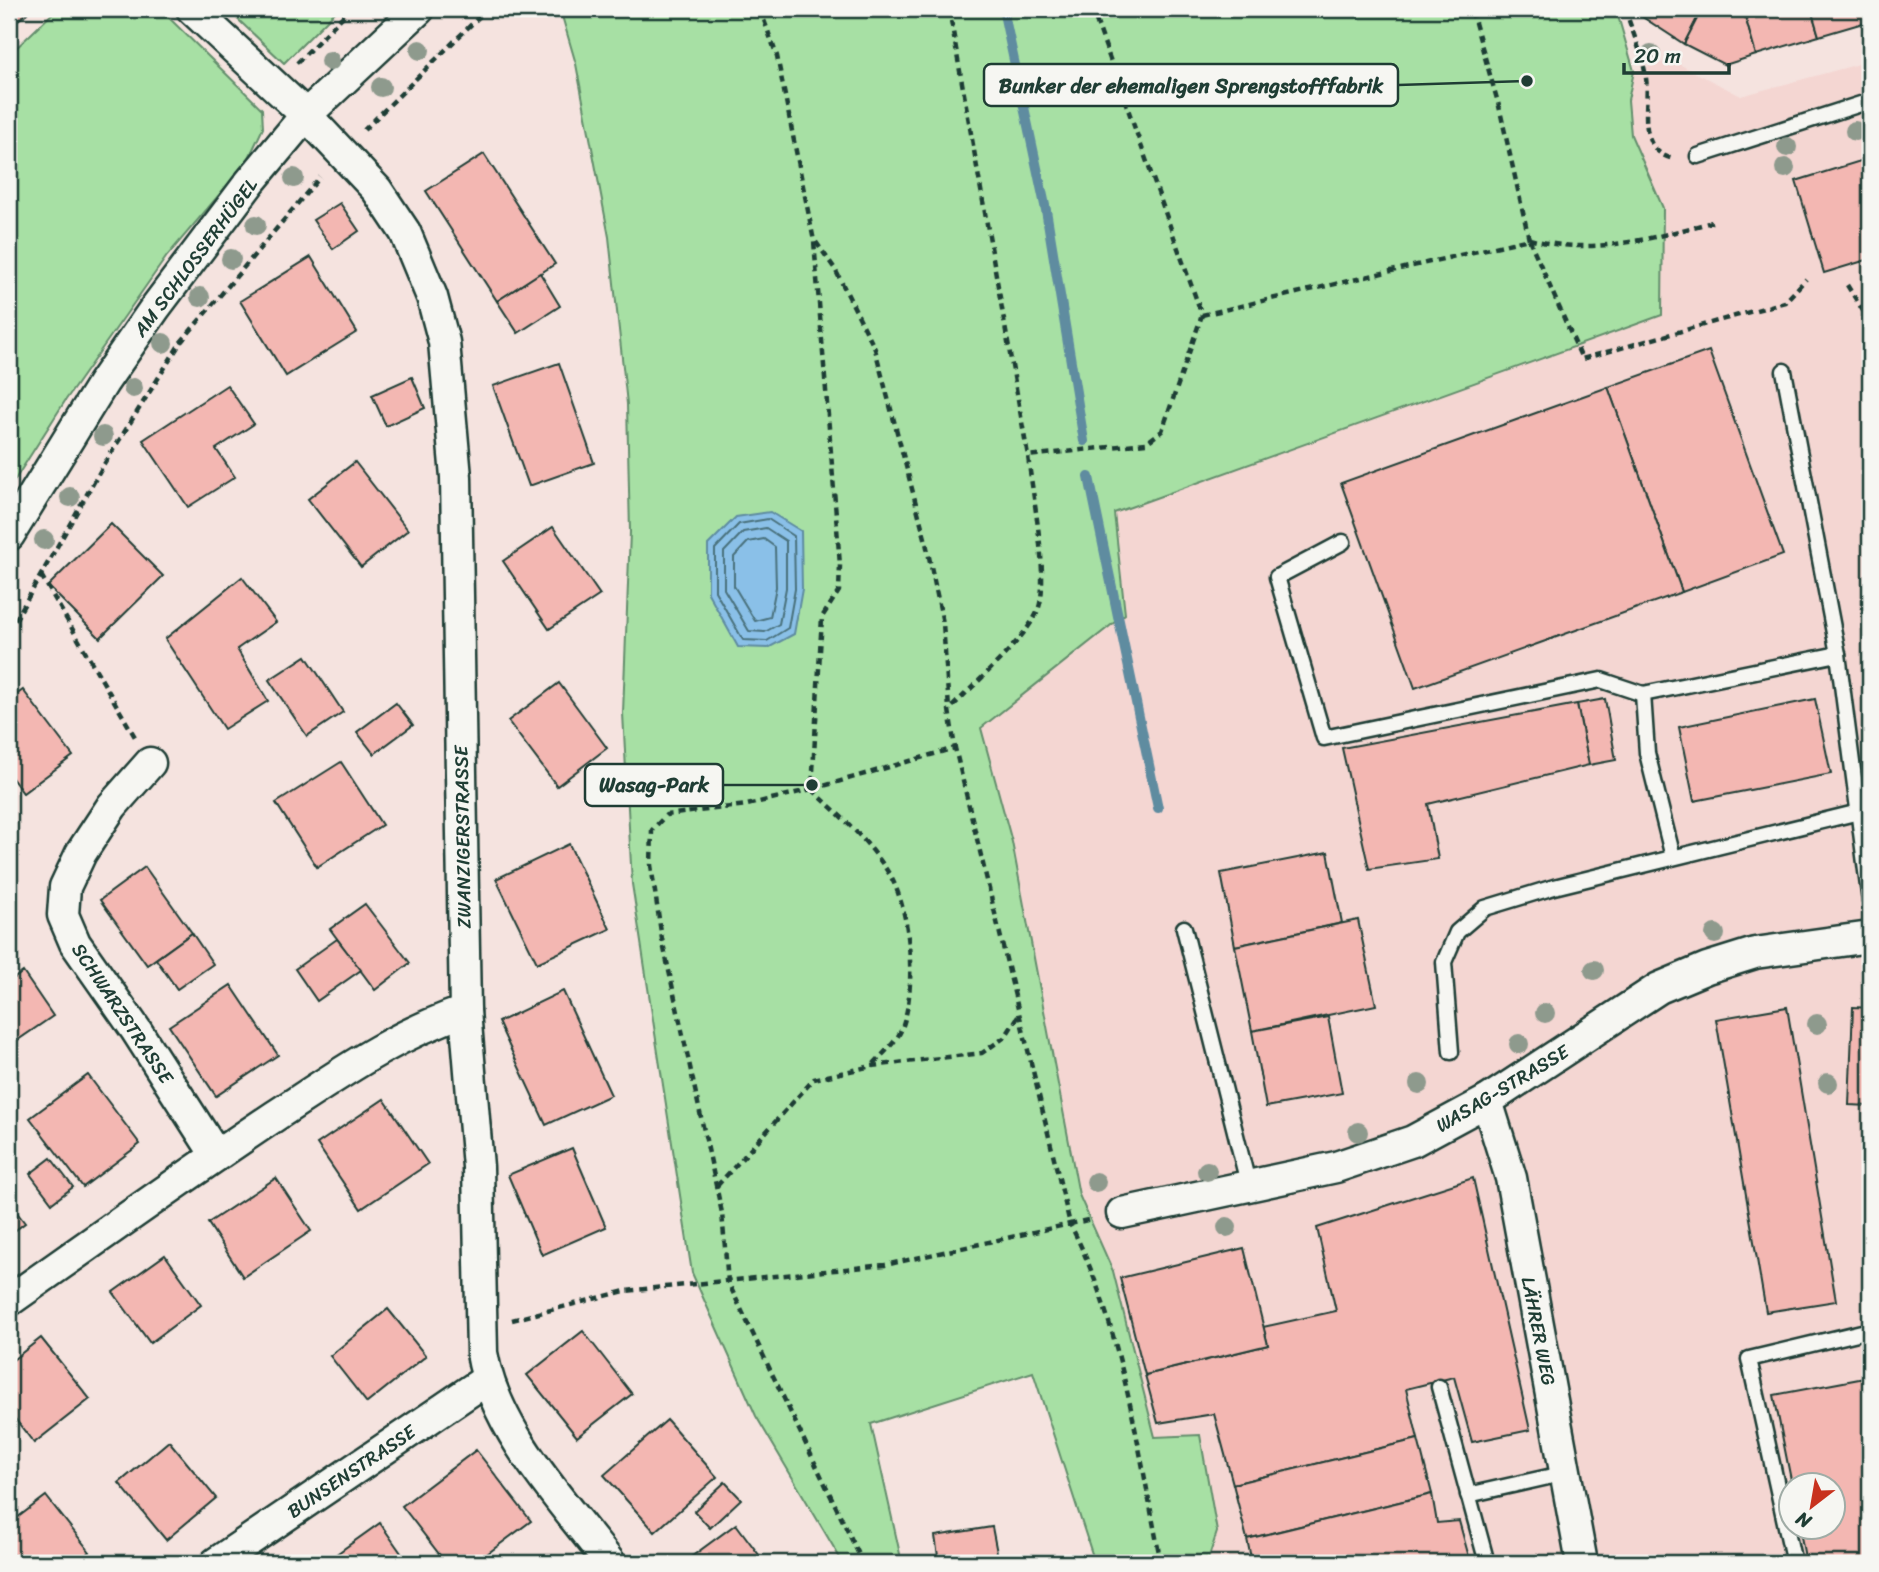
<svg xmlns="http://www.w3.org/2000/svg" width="1879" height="1572" font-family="Sriracha,sans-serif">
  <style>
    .built { fill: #f4d6d2; fill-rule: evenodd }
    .green { fill: #a7e0a4; stroke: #638e6c; stroke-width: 2 }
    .water { fill: #8ac0e8; stroke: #5f8ca0; stroke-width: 2 }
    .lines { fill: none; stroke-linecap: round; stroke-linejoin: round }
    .shore { stroke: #4a717c; stroke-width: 2 }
    .stream { stroke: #5f8ca0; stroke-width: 10 }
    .building { fill: #f3b7b2; stroke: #1f3d34; stroke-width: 2 }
    .lane-casing { stroke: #1f3d34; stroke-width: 19 }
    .street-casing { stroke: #1f3d34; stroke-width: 35 }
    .path { stroke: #1f3d34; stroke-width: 4.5; stroke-dasharray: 7 5; stroke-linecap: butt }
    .lane { stroke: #f6f6f2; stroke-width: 14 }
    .street { stroke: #f6f6f2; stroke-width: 30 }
    .tree { fill: #8e9a8d }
    .labels { text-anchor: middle; stroke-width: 6; stroke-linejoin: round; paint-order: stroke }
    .street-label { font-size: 19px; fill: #1f3d34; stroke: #f6f6f2 }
    .leader { fill: none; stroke: #1f3d34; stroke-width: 2.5 }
    .callout-dot { fill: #1f3d34; stroke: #f6f6f2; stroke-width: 2.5 }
    .callout { fill: #f6f6f2; stroke: #1f3d34; stroke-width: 2.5 }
    .callout-label { font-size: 21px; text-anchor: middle; font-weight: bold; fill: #1f3d34 }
  </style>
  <rect width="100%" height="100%" fill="#f5e3df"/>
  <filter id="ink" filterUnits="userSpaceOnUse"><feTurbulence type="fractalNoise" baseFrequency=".0143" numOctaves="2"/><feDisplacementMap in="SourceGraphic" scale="14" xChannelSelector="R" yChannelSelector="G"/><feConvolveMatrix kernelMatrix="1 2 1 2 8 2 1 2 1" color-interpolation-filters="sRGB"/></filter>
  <g filter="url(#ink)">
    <path class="built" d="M1671 60 1741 96 1870 61V1563H1207L1217 1532 1155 1437 1113 1271 1078 1195 1012 842 980 728 1125 614 1113 513 1662 315 1663 208 1631 135 1628 100 1634 71ZM1792 1484H1834V1526H1792Z"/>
    <g class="green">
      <path d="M57 9H160L262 109 263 128 247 162 167 256 65 401 9 489V55Z"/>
      <path d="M227 9H338L284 63Z"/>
      <path d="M560 9H1616L1634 71 1628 100 1631 135 1663 208 1662 315 1114 513 1125 614 981 728 1012 842 1079 1195 1113 1271 1155 1437 1200 1435 1217 1532 1207 1563H1095L1033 1372 871 1424 902 1563H843L756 1416 692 1273 632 884 623 713 630 532 627 404 609 237 576 64Z"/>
    </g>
    <path class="water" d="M770 512 801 531 802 589 794 634 768 648 738 647 708 593V545L736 517Z"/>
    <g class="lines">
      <g class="shore">
        <path d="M768 519 794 536 795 589 788 628 767 641 743 640 715 591V549L739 524Z"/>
        <path d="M766 528 786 541V588L779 624 765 632 749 631 724 589V552L743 532Z"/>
        <path d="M764 539 775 547 776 587 770 617 755 621 734 586V557L748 542Z"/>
      </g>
      <g class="stream">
        <path d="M1003 9 1046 210 1084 441"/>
        <path d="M1089 477 1158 808"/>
      </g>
    </g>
    <g class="building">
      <path d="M9 9H24L27 13 9 27Z"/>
      <path d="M1637 9H1702L1684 44 1641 16Z"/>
      <path d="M1702 9H1743L1756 55 1725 65 1684 44Z"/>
      <path d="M1743 9H1811L1819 36 1756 55Z"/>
      <path d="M1811 9H1870V21L1819 36Z"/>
      <path d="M484 154 555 264 497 301 426 191Z"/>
      <path d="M1870 158V259L1824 273 1796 181Z"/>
      <path d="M340 203 359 231 333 249 313 220Z"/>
      <path d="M311 257 357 332 286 376 240 301Z"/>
      <path d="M540 273 560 306 518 333 497 301Z"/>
      <path d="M1709 351 1783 555 1682 592 1608 387Z"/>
      <path d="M559 363 594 463 529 486 493 386Z"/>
      <path d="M412 377 425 408 386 426 372 395Z"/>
      <path d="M227 385 254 424 216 449 235 477 188 507 143 440Z"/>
      <path d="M1608 387 1682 592 1415 688 1341 483Z"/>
      <path d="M355 462 408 530 361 567 308 499Z"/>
      <path d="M111 524 163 576 100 638 48 586Z"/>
      <path d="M553 527 600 595 549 629 503 561Z"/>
      <path d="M242 577 276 622 237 649 268 701 224 729 165 639Z"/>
      <path d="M306 656 343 712 307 736 269 680Z"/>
      <path d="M559 683 607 748 557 786 508 721Z"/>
      <path d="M23 690 73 756 23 793 9 774V700Z"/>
      <path d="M1605 699 1616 760 1589 765 1577 704Z"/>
      <path d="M1815 699 1831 774 1694 801 1679 727Z"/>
      <path d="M396 703 413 725 374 754 357 732Z"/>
      <path d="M1577 704 1589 765 1428 804 1438 859 1369 869 1342 748Z"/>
      <path d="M341 762 382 825 317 867 276 803Z"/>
      <path d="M569 844 610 929 537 963 496 879Z"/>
      <path d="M1328 852 1342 923 1235 946 1221 873Z"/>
      <path d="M145 867 192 933 147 965 100 900Z"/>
      <path d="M365 904 410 963 375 990 330 929Z"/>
      <path d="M1358 920 1376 1005 1252 1031 1235 946Z"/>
      <path d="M192 933 213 964 177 989 156 959Z"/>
      <path d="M337 939 361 970 317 1001 295 969Z"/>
      <path d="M23 972 53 1016 9 1046V982Z"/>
      <path d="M231 985 278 1055 216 1096 169 1026Z"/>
      <path d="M563 991 611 1095 546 1125 498 1022Z"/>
      <path d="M1787 1007 1836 1301 1766 1312 1716 1019Z"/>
      <path d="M1853 1007 1870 1008V1106L1849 1105Z"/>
      <path d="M1328 1017 1342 1093 1266 1107 1252 1031Z"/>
      <path d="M88 1075 140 1144 83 1187 30 1118Z"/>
      <path d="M384 1099 428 1164 361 1209 317 1144Z"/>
      <path d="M572 1148 606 1227 542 1255 508 1175Z"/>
      <path d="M51 1158 73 1187 52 1203 30 1174Z"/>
      <path d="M276 1178 311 1231 243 1277 208 1223Z"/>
      <path d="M1473 1178 1530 1430 1472 1442 1454 1377 1406 1389 1418 1439 1233 1484 1214 1414 1158 1423 1145 1375 1268 1345 1263 1327 1336 1311 1317 1228Z"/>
      <path d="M9 1202 25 1223 9 1235Z"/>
      <path d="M1244 1248 1268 1345 1145 1375 1120 1278Z"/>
      <path d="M165 1255 201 1305 150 1343 113 1292Z"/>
      <path d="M388 1309 426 1356 367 1403 330 1356Z"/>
      <path d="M583 1331 632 1394 577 1437 527 1375Z"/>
      <path d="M41 1338 90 1399 34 1443 9 1411V1363Z"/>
      <path d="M1870 1377V1563H1806L1799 1526H1834V1484L1792 1485 1774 1395Z"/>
      <path d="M667 1420 717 1477 655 1532 604 1475Z"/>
      <path d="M1418 1439 1432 1494 1247 1539 1233 1484Z"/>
      <path d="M169 1441 216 1498 166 1540 119 1483Z"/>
      <path d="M476 1450 531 1521 475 1563H446L402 1506Z"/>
      <path d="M725 1482 741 1499 710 1528 694 1511Z"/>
      <path d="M1432 1494 1437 1523 1459 1521 1469 1557 1450 1563H1252L1247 1539Z"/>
      <path d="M46 1496 90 1552 75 1563H19L9 1550V1524Z"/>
      <path d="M380 1523 408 1563H324Z"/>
      <path d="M736 1524 765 1563H683Z"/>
      <path d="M992 1527 999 1563H939L935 1536Z"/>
    </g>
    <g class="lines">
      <g class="lane-casing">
        <g id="lane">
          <path d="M1698 156 1870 101"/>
          <path d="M1784 371 1838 654 1870 902"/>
          <path d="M1343 542 1277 577 1324 738 1601 680 1643 694 1838 654"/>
          <path d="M1643 694 1647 753 1673 857"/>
          <path d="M1184 928 1249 1187"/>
          <path d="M1451 1052 1444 962 1457 932 1485 908 1554 887 1859 812"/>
          <path d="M1439 1387 1487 1563"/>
          <path d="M1468 1495 1566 1473"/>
          <path d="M1794 1563 1749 1359 1870 1330"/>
        </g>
      </g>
      <g class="street-casing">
        <g id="street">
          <path d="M192 9 306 115 377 190 405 232 432 297 444 342 456 477 465 1011 478 1167 482 1353C495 1431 563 1502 610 1563"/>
          <path d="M9 535 103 383 155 308 250 182 306 115 419 9"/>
          <path d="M150 763 112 806 81 853 65 887 63 915 75 943 136 1030 216 1155"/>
          <path d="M1487 1101 1511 1178 1582 1563"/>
          <path d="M1122 1213 1336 1167 1413 1141 1487 1101 1659 988 1707 968 1755 953 1870 937"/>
          <path d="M9 1301C97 1239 185 1176 275 1116 338 1075 392 1036 465 1011"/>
          <path d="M216 1563 486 1380"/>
        </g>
      </g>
      <g class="path">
        <path d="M760 9 777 56 814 241 840 565 839 591 822 617 812 789 747 805 666 815 652 830 651 865 662 939 722 1213 728 1282 863 1563"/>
        <path d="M949 9 1028 456"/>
        <path d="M1092 9 1202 315 1162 431 1146 443 1028 456C1032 492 1050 580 1038 610 1028 637 971 687 949 710L955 748 1070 1224 1092 1219"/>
        <path d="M1625 9C1632 31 1643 55 1646 78 1650 104 1634 150 1674 159"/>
        <path d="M297 63 350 9"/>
        <path d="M364 130 487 9"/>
        <path d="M1529 239 1582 359 1785 302 1806 279"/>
        <path d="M1529 239C1593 256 1650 239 1712 222"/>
        <path d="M816 242 835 269 875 349 925 538 943 623 949 709"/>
        <path d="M1847 285 1870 322"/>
        <path d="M1202 315 1529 239 1499 106 1471 9"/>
        <path d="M41 575 135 737"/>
        <path d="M9 631 103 466 181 342 320 177"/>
        <path d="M812 789C839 815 868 840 888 872 911 907 917 989 902 1028 898 1041 881 1055 872 1066"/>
        <path d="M813 789 955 748"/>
        <path d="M717 1186 814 1079 872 1066 982 1053 1005 1037 1019 1015"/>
        <path d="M512 1320 625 1291 885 1265 1070 1224C1122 1323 1139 1454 1161 1563"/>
      </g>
      <use href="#lane" class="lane"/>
      <use href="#street" class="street"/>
    </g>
    <g class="tree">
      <circle cx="420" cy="50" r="10"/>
      <circle cx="1651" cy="54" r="10"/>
      <circle cx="330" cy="61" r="10"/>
      <circle cx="381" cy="87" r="10"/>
      <circle cx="1855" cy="131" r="10"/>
      <circle cx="1787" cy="147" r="10"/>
      <circle cx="1785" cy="168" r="10"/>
      <circle cx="294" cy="178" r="10"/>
      <circle cx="256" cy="225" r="10"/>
      <circle cx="231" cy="259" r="10"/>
      <circle cx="200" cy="297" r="10"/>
      <circle cx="163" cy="343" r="10"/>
      <circle cx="133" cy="388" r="10"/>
      <circle cx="103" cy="436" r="10"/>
      <circle cx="70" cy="497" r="10"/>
      <circle cx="44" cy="540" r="10"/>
      <circle cx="1715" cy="934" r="10"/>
      <circle cx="1594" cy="970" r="10"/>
      <circle cx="1545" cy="1013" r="10"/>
      <circle cx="1817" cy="1024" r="10"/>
      <circle cx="1519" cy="1044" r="10"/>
      <circle cx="1828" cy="1083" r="10"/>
      <circle cx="1419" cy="1084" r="10"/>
      <circle cx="1358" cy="1132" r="10"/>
      <circle cx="1207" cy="1171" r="10"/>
      <circle cx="1096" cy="1182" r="10"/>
      <circle cx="1227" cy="1227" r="10"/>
    </g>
  </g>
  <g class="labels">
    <g class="street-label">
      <text transform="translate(195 257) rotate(-53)" y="7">AM SCHLOSSERHÜGEL</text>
      <text transform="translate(462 837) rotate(-91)" y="7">ZWANZIGERSTRASSE</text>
      <text transform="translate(123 1013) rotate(56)" y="7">SCHWARZSTRASSE</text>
      <text transform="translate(1502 1088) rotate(-31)" y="7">WASAG-STRASSE</text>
      <text transform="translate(1539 1331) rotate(79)" y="7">LÄHRER WEG</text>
      <text transform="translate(351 1471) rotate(-34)" y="7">BUNSENSTRASSE</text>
    </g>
  </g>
  <path class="leader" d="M1527 81L1398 85M812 785L723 785"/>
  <g class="callout-dot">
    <circle cx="1527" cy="81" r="7"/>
    <circle cx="812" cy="785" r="7"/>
  </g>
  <g class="callout">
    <rect x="984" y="64" width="414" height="42" rx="7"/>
    <rect x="585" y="764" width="138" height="42" rx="7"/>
  </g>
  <g class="callout-label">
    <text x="1191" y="93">Bunker der ehemaligen Sprengstofffabrik</text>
    <text x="654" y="792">Wasag-Park</text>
  </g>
  <rect width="1879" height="1572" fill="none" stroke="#f6f6f2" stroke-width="35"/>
  <rect x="18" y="18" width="1844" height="1537" fill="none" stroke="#1f3d34" stroke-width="2.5" filter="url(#ink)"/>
  <g transform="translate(1812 1506) rotate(211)"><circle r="33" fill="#f6f6f2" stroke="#a0aca6" stroke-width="2"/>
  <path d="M0-5L12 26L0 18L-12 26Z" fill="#c8321e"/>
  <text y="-10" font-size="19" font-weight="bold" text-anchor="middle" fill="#1f3d34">N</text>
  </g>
  <path d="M1624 63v10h105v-10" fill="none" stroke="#1f3d34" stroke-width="3.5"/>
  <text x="1634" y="63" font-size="21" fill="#1f3d34" stroke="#f6f6f2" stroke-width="5" paint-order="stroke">20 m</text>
</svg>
